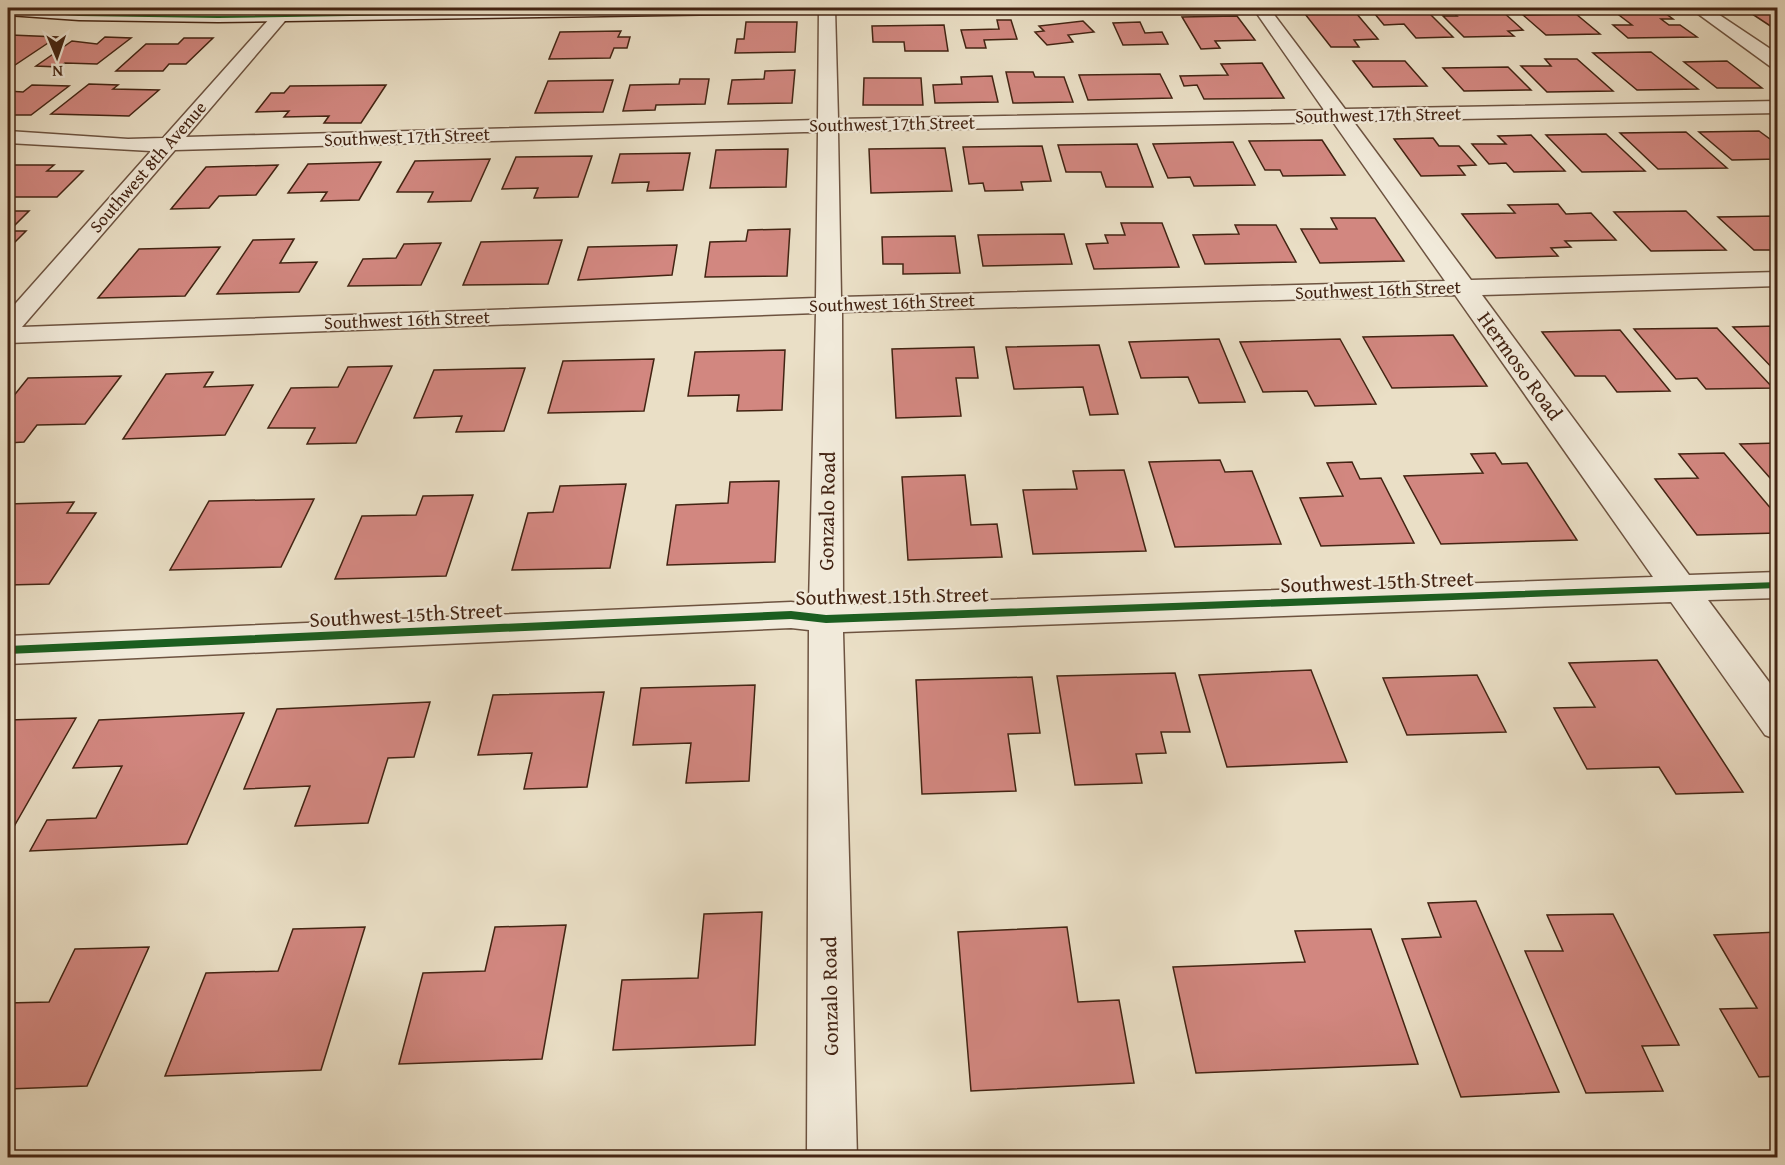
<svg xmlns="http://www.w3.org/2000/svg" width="1785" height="1165" font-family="'Gentium Book Plus',serif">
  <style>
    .building { fill: #d28780; stroke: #432413; stroke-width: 1.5 }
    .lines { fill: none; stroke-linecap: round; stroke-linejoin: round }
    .street-casing { stroke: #6d5340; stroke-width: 3 }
    .secondary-casing { stroke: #432413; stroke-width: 3 }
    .street { fill: #f1eada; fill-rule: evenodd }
    .secondary { fill: #f1eada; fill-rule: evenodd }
    .cycleway-casing { stroke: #f1eada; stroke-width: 4 }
    .cycleway { fill: #1b5e20; fill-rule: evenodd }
    .labels { text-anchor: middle; stroke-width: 4.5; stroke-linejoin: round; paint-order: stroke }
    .far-street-label { font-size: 18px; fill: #432413; stroke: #f1eada }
    .street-label { font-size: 21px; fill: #432413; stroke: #f1eada }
  </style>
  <rect width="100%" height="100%" fill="#eadfc6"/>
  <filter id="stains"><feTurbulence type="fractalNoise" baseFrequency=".00333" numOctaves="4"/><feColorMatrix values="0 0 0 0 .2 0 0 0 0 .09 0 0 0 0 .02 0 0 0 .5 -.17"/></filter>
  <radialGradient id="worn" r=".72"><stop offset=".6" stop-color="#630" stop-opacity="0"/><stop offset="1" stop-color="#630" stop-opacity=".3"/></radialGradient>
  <g class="building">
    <path d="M1658 8 1673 19H1661L1669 25H1680L1697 37 1628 38 1613 25H1632L1611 9Z"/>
    <path d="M1743 8H1778V31Z"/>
    <path d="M1502 11 1523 30 1508 31 1514 36 1464 37 1443 16H1457L1453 12Z"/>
    <path d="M1428 12 1453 37 1416 38 1404 24 1384 25 1374 13Z"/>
    <path d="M1356 13 1378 39 1354 40 1359 47H1331L1305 14Z"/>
    <path d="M1576 14 1600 34 1546 35 1523 15Z"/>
    <path d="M1237 16 1255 40 1215 41 1220 48 1201 49 1182 17Z"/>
    <path d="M997 20H1011L1017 39 984 40 986 48H966L961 30 999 29Z"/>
    <path d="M1083 21 1094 32 1068 35 1073 42 1047 45 1035 32 1044 31 1039 26Z"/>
    <path d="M746 22H797L795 52 735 53 737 39H744Z"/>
    <path d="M1140 22 1145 33 1162 32 1168 44 1123 45 1113 23Z"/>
    <path d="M944 25 948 51H905L904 42H873L872 26Z"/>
    <path d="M621 31 618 37H630L627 48H614L610 58 549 59 560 32Z"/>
    <path d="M11 35 57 37 15 65 8 64V37Z"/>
    <path d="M105 37 131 38 97 64 65 63 59 67 36 66 72 41 97 44Z"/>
    <path d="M184 38H213L186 64H169L163 71H116L146 44H178Z"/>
    <path d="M1651 52 1698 89 1637 90 1593 53Z"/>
    <path d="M1545 59H1577L1613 91 1547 92 1521 66H1551Z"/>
    <path d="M1353 61H1405L1427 86 1373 87Z"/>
    <path d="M1727 61 1762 88H1717L1684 62Z"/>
    <path d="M1262 63 1284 98 1204 99 1197 85 1184 86 1180 76 1228 75 1221 64Z"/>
    <path d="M1508 67 1531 90 1464 91 1443 68Z"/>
    <path d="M795 70 792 103 728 104 732 80 764 79 765 71Z"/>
    <path d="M1006 72H1033L1035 77H1064L1073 102 1013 103Z"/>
    <path d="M1160 74 1172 98 1088 100 1079 75Z"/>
    <path d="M992 76 998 102 935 103 933 85 962 84 961 77Z"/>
    <path d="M864 78H921L923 105H863Z"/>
    <path d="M680 79H709L705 104 656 105 655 110 623 111 630 85 679 84Z"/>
    <path d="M613 80 603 112 535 113 548 81Z"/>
    <path d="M89 84 118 85 113 89 159 90 129 116 51 114Z"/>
    <path d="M32 85 69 86 31 115H8V91L23 92Z"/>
    <path d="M386 85 361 123H324L329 116 284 117 289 111 256 112 271 93H284L290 86Z"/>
    <path d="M1759 131 1778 145V159L1732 160 1699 132Z"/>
    <path d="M1686 132 1727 168 1658 169 1620 133Z"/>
    <path d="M1606 134 1645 171 1582 172 1546 135Z"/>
    <path d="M1531 135 1565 171 1514 172 1506 163 1489 164 1472 144H1506L1498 136Z"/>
    <path d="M1433 138 1439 146H1459L1476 165 1458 166 1465 175 1421 176 1394 139Z"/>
    <path d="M1322 140 1345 175 1283 176 1280 170H1265L1249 141Z"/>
    <path d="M1233 142 1255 185 1194 186 1190 177 1168 178 1153 144Z"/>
    <path d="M1137 144 1153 187H1106L1101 172H1066L1058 145Z"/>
    <path d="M1042 146 1051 181 1021 182 1023 190 985 191 983 183 969 184 963 147Z"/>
    <path d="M945 148 952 191 871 193 869 149Z"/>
    <path d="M788 149 786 187 710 188 716 150Z"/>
    <path d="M690 153 683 190 647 191 649 182 612 183 620 154Z"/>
    <path d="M592 156 578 197 534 198 538 188 502 189 516 157Z"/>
    <path d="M490 159 471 201 428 202 433 192H397L415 161Z"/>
    <path d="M381 162 359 200 321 201 327 192 288 193 308 164Z"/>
    <path d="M8 165H54L47 171H83L57 197H8Z"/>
    <path d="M278 165 256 195 219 196 209 208 171 209 206 167Z"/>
    <path d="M1558 204 1566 214 1591 213 1616 240 1565 241 1571 247 1551 248 1558 256 1496 258 1462 214 1515 213 1508 205Z"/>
    <path d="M8 211H29L9 231H26L8 249Z"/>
    <path d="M1686 211 1726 250 1651 251 1614 212Z"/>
    <path d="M1778 216V250H1754L1718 217Z"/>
    <path d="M1331 218H1375L1404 261 1320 263 1301 229H1337Z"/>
    <path d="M1121 223H1162L1179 267 1094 269 1086 244 1108 243 1105 235H1125Z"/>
    <path d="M1235 225H1276L1296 262 1205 264 1193 235 1239 234Z"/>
    <path d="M790 229 787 276 705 277 710 242 746 241 748 230Z"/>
    <path d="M1064 234 1072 264 983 266 978 235Z"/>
    <path d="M955 236 960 273 903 274V264H883L882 237Z"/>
    <path d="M294 239 280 263 317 262 299 292 217 294 253 240Z"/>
    <path d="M562 240 548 284 463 285 481 242Z"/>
    <path d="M441 243 421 285 348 286 363 259 396 258 404 244Z"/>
    <path d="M677 245 672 275 578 280 588 247Z"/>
    <path d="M220 247 185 296 98 298 139 249Z"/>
    <path d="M1778 326V374L1733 327Z"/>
    <path d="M1717 328 1773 388 1706 389 1697 378 1676 379 1634 329Z"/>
    <path d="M1620 330 1670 391 1617 392 1605 376H1575L1542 332Z"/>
    <path d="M1453 335 1487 386 1392 388 1363 337Z"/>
    <path d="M1219 339 1245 402 1199 403 1188 377 1141 378 1129 342Z"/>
    <path d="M1340 339 1376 404 1315 406 1307 391 1263 392 1240 342Z"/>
    <path d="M1099 345 1118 414 1090 415 1083 387 1014 389 1006 347Z"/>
    <path d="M974 347 978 378H956L961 416 896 418 892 349Z"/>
    <path d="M785 350 782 410 737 411 739 395 688 396 695 352Z"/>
    <path d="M654 359 644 411 548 413 563 361Z"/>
    <path d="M392 366 356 443 307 444 315 428H268L291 388 338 387 348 367Z"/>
    <path d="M525 368 504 431 456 432 462 416 414 418 434 370Z"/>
    <path d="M213 372 204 387 253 385 225 435 123 439 166 374Z"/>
    <path d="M121 376 85 424 37 425 24 442 8 443V403L28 378Z"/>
    <path d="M1778 443V487L1740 444Z"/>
    <path d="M1495 453 1502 464 1527 463 1577 540 1441 544 1404 476 1483 473 1471 454Z"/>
    <path d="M1724 453 1778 517V533L1697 535 1655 479 1698 478 1679 454Z"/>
    <path d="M1220 460 1225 472 1252 471 1281 544 1175 547 1149 462Z"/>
    <path d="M1352 462 1360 479 1381 478 1414 543 1321 546 1300 498 1343 496 1327 463Z"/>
    <path d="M1124 470 1146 551 1033 554 1023 490 1077 489 1073 471Z"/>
    <path d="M965 475 971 525 997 524 1002 557 908 560 902 477Z"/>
    <path d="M779 481 775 562 667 565 676 505 728 503 730 482Z"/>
    <path d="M626 484 610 568 512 570 528 513 553 512 560 486Z"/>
    <path d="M473 495 446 576 335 579 362 516 416 515 423 496Z"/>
    <path d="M314 499 281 567 170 570 209 501Z"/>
    <path d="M74 502 67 513H96L49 584 8 585V504Z"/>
    <path d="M1657 660 1743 792 1676 794 1659 767 1587 769 1554 708 1595 707 1569 663Z"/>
    <path d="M1311 670 1347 762 1227 767 1199 675Z"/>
    <path d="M1175 673 1190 732H1161L1166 753 1136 754 1142 783 1075 785 1057 676Z"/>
    <path d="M1477 675 1506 732 1407 735 1383 678Z"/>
    <path d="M1032 677 1040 733 1008 734 1016 791 922 794 916 680Z"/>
    <path d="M755 685 749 781 686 783 691 743 633 745 641 688Z"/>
    <path d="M604 692 587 787 524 789 532 753 478 755 493 695Z"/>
    <path d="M430 702 414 757 388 758 368 823 295 826 310 786 244 789 277 709Z"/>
    <path d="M244 713 187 844 30 851 47 820 96 818 122 766 73 768 99 720Z"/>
    <path d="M76 718 8 837V720Z"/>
    <path d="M1476 901 1559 1092 1461 1097 1402 939 1441 937 1428 903Z"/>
    <path d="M762 912 755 1045 613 1050 622 980 698 978 704 914Z"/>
    <path d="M1613 914 1679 1045 1642 1046 1663 1091 1586 1093 1525 951H1563L1547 915Z"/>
    <path d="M566 925 542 1059 399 1064 423 973 485 971 495 927Z"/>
    <path d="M365 927 321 1070 165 1076 206 973 278 971 293 929Z"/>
    <path d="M1067 927 1078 1002 1119 1000 1134 1083 971 1091 958 932Z"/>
    <path d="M1371 929 1418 1064 1196 1073 1173 967 1305 962 1295 931Z"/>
    <path d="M1778 932V1076L1759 1077 1720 1009 1757 1008 1714 935Z"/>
    <path d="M149 947 87 1086 8 1089V1003L49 1002 75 949Z"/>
  </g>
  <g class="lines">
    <g class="street-casing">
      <g id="street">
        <path d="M279 8H296L186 137 818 120 819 8H835L838 119 1324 110 1253 8H1269L1345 109 1778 101V113L1353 121 1471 280 1778 272V286L1482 295 1689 575 1778 572V598L1708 600 1778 694V740L1765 735 1671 602 843 632 857 1158H807L809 630 791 628 8 664V636L791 602 809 604 816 313 8 343V312L151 151 8 143V131L128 139 163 138ZM1333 122 1445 281 841 297 838 131ZM804 132H818L816 298 22 327 175 150ZM1455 295 1653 577 843 605 842 312Z"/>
        <path d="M1690 8H1709L1778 54V68L1771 67Z"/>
      </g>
    </g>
    <g class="secondary-casing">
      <path id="secondary" d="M8 8 218 12 501 8H808L800 13 218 22 79 20 8 15Z"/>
    </g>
    <use href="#street" class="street"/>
    <use href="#secondary" class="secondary"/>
    <g class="cycleway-casing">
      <g id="cycleway">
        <path d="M742 8H802L800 9 218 18 79 16 8 11V9L79 14 218 16Z"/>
        <path d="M1778 582V588L826 623 791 619 8 654V646L791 611 826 615Z"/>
      </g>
    </g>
    <use href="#cycleway" class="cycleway"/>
  </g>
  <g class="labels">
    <g class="far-street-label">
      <text transform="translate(1378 115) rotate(-1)" y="6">Southwest 17th Street</text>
      <text transform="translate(892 124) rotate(-1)" y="6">Southwest 17th Street</text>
      <text transform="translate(407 137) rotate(-2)" y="6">Southwest 17th Street</text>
      <text transform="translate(148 167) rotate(-49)" y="6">Southwest 8th Avenue</text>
      <text transform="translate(1378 290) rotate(-2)" y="6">Southwest 16th Street</text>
      <text transform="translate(892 303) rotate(-2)" y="6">Southwest 16th Street</text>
      <text transform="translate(407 320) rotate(-2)" y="6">Southwest 16th Street</text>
    </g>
    <g class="street-label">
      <text transform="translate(1520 366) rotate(54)" y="7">Hermoso Road</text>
      <text transform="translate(827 511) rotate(-89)" y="7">Gonzalo Road</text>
      <text transform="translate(1377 582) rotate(-2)" y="7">Southwest 15th Street</text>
      <text transform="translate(892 596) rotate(-1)" y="7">Southwest 15th Street</text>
      <text transform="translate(406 615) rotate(-3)" y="7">Southwest 15th Street</text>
      <text transform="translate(830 996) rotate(-91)" y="7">Gonzalo Road</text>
    </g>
  </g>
  <rect width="1785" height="1165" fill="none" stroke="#eadfc6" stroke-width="30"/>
  <rect x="9" y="9" width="1767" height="1147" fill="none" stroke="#432413" stroke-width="3"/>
  <rect x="15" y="15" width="1755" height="1135" fill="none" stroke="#432413" stroke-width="1.5"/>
  <g transform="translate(57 57) rotate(178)" stroke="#f1eada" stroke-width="4.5" paint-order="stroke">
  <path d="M0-4.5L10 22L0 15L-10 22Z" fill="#432413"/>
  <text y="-9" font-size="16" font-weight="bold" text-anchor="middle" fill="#432413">N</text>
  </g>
  <rect width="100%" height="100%" filter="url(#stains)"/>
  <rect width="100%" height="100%" fill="url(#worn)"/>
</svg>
